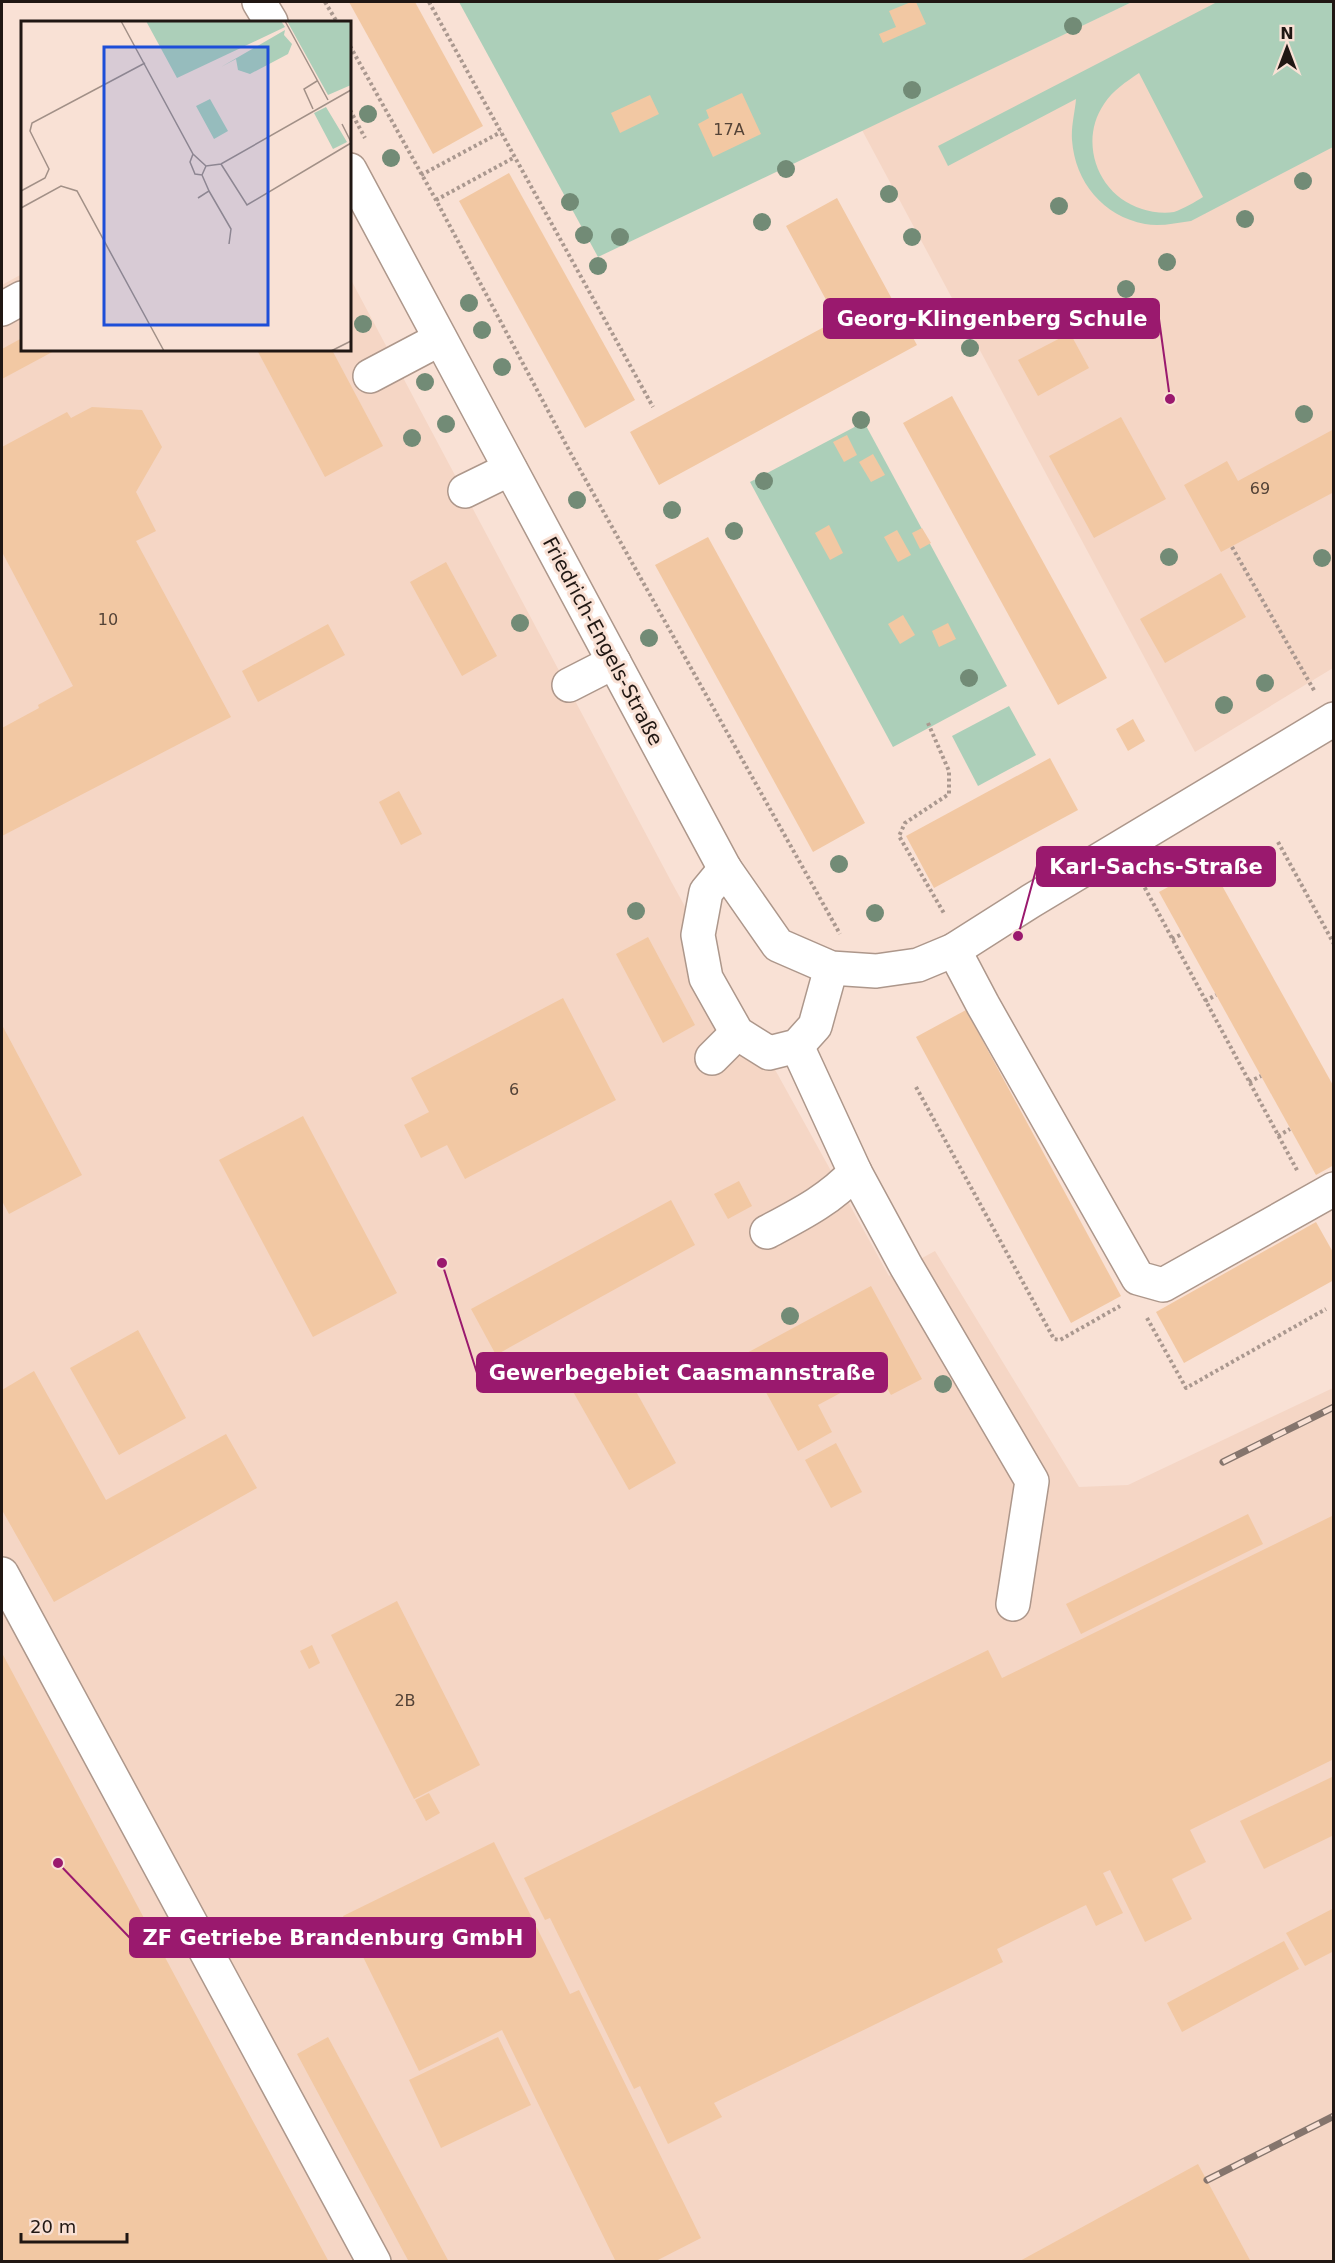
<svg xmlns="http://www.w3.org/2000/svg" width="1335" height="2263" font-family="'DejaVu Sans',sans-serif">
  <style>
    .built { fill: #f5d6c5 }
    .green { fill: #accfb9; fill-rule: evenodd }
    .building { fill: #f2c8a3 }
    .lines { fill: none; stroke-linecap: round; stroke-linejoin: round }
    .minor-casing { stroke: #ad978b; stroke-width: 36 }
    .path { stroke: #aa988f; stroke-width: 4; stroke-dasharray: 3 3; stroke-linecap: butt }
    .minor { stroke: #fff; stroke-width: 33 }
    .rail-casing { stroke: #85756d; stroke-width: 7 }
    .rail { stroke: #f9e1d5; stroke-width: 4.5; stroke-dasharray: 14; stroke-linecap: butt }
    .tree { fill: #728b76 }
    .labels { text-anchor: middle; stroke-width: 6; stroke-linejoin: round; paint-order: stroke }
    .number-label { font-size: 16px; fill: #544337 }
    .street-label { font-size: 20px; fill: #201713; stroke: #f9e1d5 }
    .inset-road { fill: none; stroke: #a29087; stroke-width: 1.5 }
    .view { fill: #1d4ed8; fill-opacity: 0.15; stroke: #1d4ed8; stroke-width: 3 }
    .inset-edge { fill: none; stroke: #201713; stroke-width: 3 }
    .leader { fill: none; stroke: #9a196e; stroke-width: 2 }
    .callout-dot { fill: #9a196e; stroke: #f9e1d5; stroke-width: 2 }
    .callout { fill: #9a196e; stroke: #9a196e; stroke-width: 2 }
    .callout-label { font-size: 21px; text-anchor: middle; font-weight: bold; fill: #fff }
  </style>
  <rect width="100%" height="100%" fill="#f9e1d5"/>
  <g class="built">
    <path d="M1132 2H1333V668L1195 752 862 130Z"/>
    <path d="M22 274V350H350V278L672 883 889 1276 935 1251 1079 1487 1128 1485 1333 1388V2261H2V285Z"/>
  </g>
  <g class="green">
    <path d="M459 2H1132L598 257Z"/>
    <path d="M1217 2H1333V147L1191 221C1176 223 1160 227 1145 224 1103 216 1075 182 1072 140 1071 126 1075 112 1076 99L948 166 938 146ZM1139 73 1203 197C1195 202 1183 209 1174 212 1164 214 1151 212 1142 209 1098 196 1078 142 1104 104 1113 90 1126 82 1139 73Z"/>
    <path d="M864 422 1007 686 893 747 750 482Z"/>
    <path d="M1009 706 1036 755 978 786 952 736Z"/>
  </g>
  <g class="building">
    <path d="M349 2H415L483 126 433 154Z"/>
    <path d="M911 2H916L926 24 883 43 879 34 896 27 889 11Z"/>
    <path d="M742 93 761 134 713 157 698 124 709 118 706 110Z"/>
    <path d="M650 95 659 114 620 133 611 113Z"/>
    <path d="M509 173 635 400 585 428 459 201Z"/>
    <path d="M837 198 917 345 659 485 630 432 837 320 786 226Z"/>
    <path d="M1070 333 1089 368 1038 396 1018 360Z"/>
    <path d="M22 338V350H56L2 379V349Z"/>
    <path d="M257 350H332L383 446 325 477Z"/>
    <path d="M952 396 1107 678 1058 705 903 423Z"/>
    <path d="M92 407 142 410 162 447 136 492 156 531 136 541 231 717 2 836V728L39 708 38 705 73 686 2 552V447L67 412 71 418Z"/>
    <path d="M1121 417 1166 499 1094 538 1049 456Z"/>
    <path d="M1334 429V492L1221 552 1184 485 1227 461 1238 481Z"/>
    <path d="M847 435 857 455 844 462 833 442Z"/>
    <path d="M873 454 885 475 871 482 859 462Z"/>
    <path d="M829 525 843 553 830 560 815 533Z"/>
    <path d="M922 528 931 543 920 549 912 533Z"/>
    <path d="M897 530 911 555 898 562 884 537Z"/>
    <path d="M708 537 865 823 813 852 655 565Z"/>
    <path d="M446 562 497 656 462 676 410 582Z"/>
    <path d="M1221 573 1246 617 1165 663 1140 619Z"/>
    <path d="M903 615 915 635 900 644 888 624Z"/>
    <path d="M948 623 956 639 939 647 932 631Z"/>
    <path d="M328 624 345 655 258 702 242 671Z"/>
    <path d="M1133 719 1145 741 1128 751 1116 729Z"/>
    <path d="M1050 758 1078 810 934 888 906 836Z"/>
    <path d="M399 791 422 834 401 845 379 802Z"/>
    <path d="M1210 864 1334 1087V1165L1316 1175 1159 892Z"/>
    <path d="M648 937 695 1025 663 1043 616 954Z"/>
    <path d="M563 998 616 1100 465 1179 447 1145 421 1158 404 1125 429 1112 411 1078Z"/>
    <path d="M966 1010 1121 1296 1071 1323 916 1037Z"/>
    <path d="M2 1025 82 1175 9 1214 2 1201Z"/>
    <path d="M303 1116 397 1293 313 1337 219 1160Z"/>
    <path d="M739 1181 752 1206 728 1219 714 1194Z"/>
    <path d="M671 1200 695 1245 496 1355 471 1309Z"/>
    <path d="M1316 1222 1334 1254V1280L1184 1363 1156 1312Z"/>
    <path d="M871 1286 922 1379 891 1395 878 1373 818 1405 832 1432 798 1451 745 1354Z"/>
    <path d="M138 1330 186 1418 119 1455 70 1368Z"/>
    <path d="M619 1361 676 1463 629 1490 571 1388Z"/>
    <path d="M34 1371 106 1500 226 1434 257 1488 54 1602 2 1510V1390Z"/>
    <path d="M836 1443 862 1492 831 1508 805 1460Z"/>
    <path d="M1248 1514 1263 1544 1081 1634 1066 1604Z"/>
    <path d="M1334 1515V1759L1190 1830 1206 1862 1172 1879 1192 1919 1145 1942 1110 1870 1103 1873 1123 1913 1096 1926 1086 1905 997 1949 1003 1962 714 2103 722 2117 668 2144 640 2086 634 2089 550 1918 545 1920 524 1878 988 1650 1002 1678Z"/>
    <path d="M397 1601 480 1765 414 1799 331 1635Z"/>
    <path d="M312 1645 320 1663 309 1669 300 1651Z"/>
    <path d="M2 1653 227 2073 329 2262H2Z"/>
    <path d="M1334 1776V1835L1264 1869 1240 1821Z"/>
    <path d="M429 1793 440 1813 426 1821 415 1800Z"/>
    <path d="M494 1842 570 1994 579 1990 701 2238 654 2262H616L502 2030 419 2071 343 1916Z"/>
    <path d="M1334 1908V1951L1305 1966 1286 1933Z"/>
    <path d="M1284 1941 1299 1969 1182 2032 1167 2003Z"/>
    <path d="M328 2037 449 2262H409L297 2054Z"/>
    <path d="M498 2037 531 2105 441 2148 409 2080Z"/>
    <path d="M1198 2164 1251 2262H1018Z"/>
  </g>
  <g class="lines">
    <g class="minor-casing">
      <g id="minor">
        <path d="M259 2 271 22"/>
        <path d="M350 170 725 869 778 945 831 968 876 971 918 965 954 950 1031 901 1334 719"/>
        <path d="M2 309 22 298"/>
        <path d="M370 376 440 339"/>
        <path d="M465 491 510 469"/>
        <path d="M569 685 614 662"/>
        <path d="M725 869 706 892 698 935 706 978 737 1033 769 1053 797 1046 815 1026 831 968"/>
        <path d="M954 950 983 1005 1138 1278 1163 1285 1334 1189"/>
        <path d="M712 1058 737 1033"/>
        <path d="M855 1172 906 1266 1032 1481 1013 1604"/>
        <path d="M767 1232C799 1215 831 1199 855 1172L797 1046"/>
        <path d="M2 1574 374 2262"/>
      </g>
    </g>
    <g class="path">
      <path d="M325 2 337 22"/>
      <path d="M429 2 653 407"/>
      <path d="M350 46 436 200 570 452 840 934"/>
      <path d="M350 110 365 138"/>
      <path d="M421 175 501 132"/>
      <path d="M436 200 515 157"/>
      <path d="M1232 547 1315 692"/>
      <path d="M928 723 949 771V794L905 823 899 836 945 915"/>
      <path d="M1278 842 1334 944"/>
      <path d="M1139 877 1298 1172"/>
      <path d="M1172 939 1182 934"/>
      <path d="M1205 1001 1216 995"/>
      <path d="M1249 1082 1261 1076"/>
      <path d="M916 1087 1054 1339 1060 1340 1120 1306"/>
      <path d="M1278 1136 1290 1129"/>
      <path d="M1147 1318 1186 1388 1326 1309"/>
    </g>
    <use href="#minor" class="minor"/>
    <g class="rail-casing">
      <g id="rail">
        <path d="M1223 1462 1334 1407"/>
        <path d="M1207 2180 1334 2116"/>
      </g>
    </g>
    <use href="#rail" class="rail"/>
  </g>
  <g class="tree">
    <circle cx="1073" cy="26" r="9"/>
    <circle cx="912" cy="90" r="9"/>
    <circle cx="368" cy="114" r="9"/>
    <circle cx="391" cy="158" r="9"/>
    <circle cx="786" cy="169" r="9"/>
    <circle cx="1303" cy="181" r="9"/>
    <circle cx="889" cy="194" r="9"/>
    <circle cx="570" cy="202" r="9"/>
    <circle cx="1059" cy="206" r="9"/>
    <circle cx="1245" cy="219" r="9"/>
    <circle cx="762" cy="222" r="9"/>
    <circle cx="584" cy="235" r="9"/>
    <circle cx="620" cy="237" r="9"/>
    <circle cx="912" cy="237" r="9"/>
    <circle cx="1167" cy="262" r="9"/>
    <circle cx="598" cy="266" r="9"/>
    <circle cx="1126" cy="289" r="9"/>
    <circle cx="469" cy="303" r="9"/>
    <circle cx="363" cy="324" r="9"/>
    <circle cx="482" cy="330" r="9"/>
    <circle cx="970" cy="348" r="9"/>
    <circle cx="502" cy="367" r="9"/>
    <circle cx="425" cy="382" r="9"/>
    <circle cx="1304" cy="414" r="9"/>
    <circle cx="861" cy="420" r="9"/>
    <circle cx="446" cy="424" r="9"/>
    <circle cx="412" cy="438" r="9"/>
    <circle cx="764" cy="481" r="9"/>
    <circle cx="577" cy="500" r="9"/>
    <circle cx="672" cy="510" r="9"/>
    <circle cx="734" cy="531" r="9"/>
    <circle cx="1169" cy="557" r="9"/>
    <circle cx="1322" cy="558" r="9"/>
    <circle cx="520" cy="623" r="9"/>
    <circle cx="649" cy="638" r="9"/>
    <circle cx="969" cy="678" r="9"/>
    <circle cx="1265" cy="683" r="9"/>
    <circle cx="1224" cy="705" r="9"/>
    <circle cx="839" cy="864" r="9"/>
    <circle cx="636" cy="911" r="9"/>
    <circle cx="875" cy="913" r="9"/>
    <circle cx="790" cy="1316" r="9"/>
    <circle cx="943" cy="1384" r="9"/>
  </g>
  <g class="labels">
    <g class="number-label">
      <text x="729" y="135">17A</text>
      <text x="1260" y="494">69</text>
      <text x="108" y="625">10</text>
      <text x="514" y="1095">6</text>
      <text x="405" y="1706">2B</text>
    </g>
    <g class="street-label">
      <text transform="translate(603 641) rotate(62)" y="7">Friedrich-Engels-Straße</text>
    </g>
  </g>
  <g transform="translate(21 21)">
    <rect width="330" height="330" fill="#f9e1d5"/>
    <path d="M125 0H260L264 6 156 57ZM266 0H330V64L307 74ZM264 9 263 14 271 23 267 33 229 53 217 49 215 38 200 46ZM189 78 207 110 193 118 175 85ZM305 86 326 121 312 128 293 92Z" fill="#accfb9"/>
    <path class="inset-road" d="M100 0 172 133 185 145 200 143 330 69M264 0 307 79M292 88 283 68 296 60M321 103 330 121M172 133 169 141 174 153 181 154 185 145M200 143 226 184 330 122M0 170 24 157 28 148 9 110 11 102 124 42M188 170 210 208 208 223M177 177 188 170 181 154M0 187 40 165 56 170 143 330M310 330 330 320"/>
    <path class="view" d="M83 26H247V304H83Z"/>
    <rect width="330" height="330" class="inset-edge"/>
  </g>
  <path class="leader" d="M1170 399L1159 319M1018 936L1037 866M442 1263L477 1373M58 1863L130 1938"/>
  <g class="callout-dot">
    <circle cx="1170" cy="399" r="6"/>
    <circle cx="1018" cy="936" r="6"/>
    <circle cx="442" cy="1263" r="6"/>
    <circle cx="58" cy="1863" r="6"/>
  </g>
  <g class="callout">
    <rect x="824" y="299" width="335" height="39" rx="6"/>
    <rect x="1037" y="847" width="238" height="39" rx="6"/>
    <rect x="477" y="1353" width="410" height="39" rx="6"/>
    <rect x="130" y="1918" width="405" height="39" rx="6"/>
  </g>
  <g class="callout-label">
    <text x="992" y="326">Georg-Klingenberg Schule</text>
    <text x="1156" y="874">Karl-Sachs-Straße</text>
    <text x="682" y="1380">Gewerbegebiet Caasmannstraße</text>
    <text x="333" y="1945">ZF Getriebe Brandenburg GmbH</text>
  </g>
  <rect width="1335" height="2263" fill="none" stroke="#201713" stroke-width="6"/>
  <g transform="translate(1287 48)" stroke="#f9e1d5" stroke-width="4.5" paint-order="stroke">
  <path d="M0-4.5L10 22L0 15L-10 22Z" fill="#201713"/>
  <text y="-9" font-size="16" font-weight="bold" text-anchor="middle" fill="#201713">N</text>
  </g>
  <path d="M21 2233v9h106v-9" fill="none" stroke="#201713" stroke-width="3"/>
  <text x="30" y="2233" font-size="18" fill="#201713" stroke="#f9e1d5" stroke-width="4.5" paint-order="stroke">20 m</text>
</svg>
